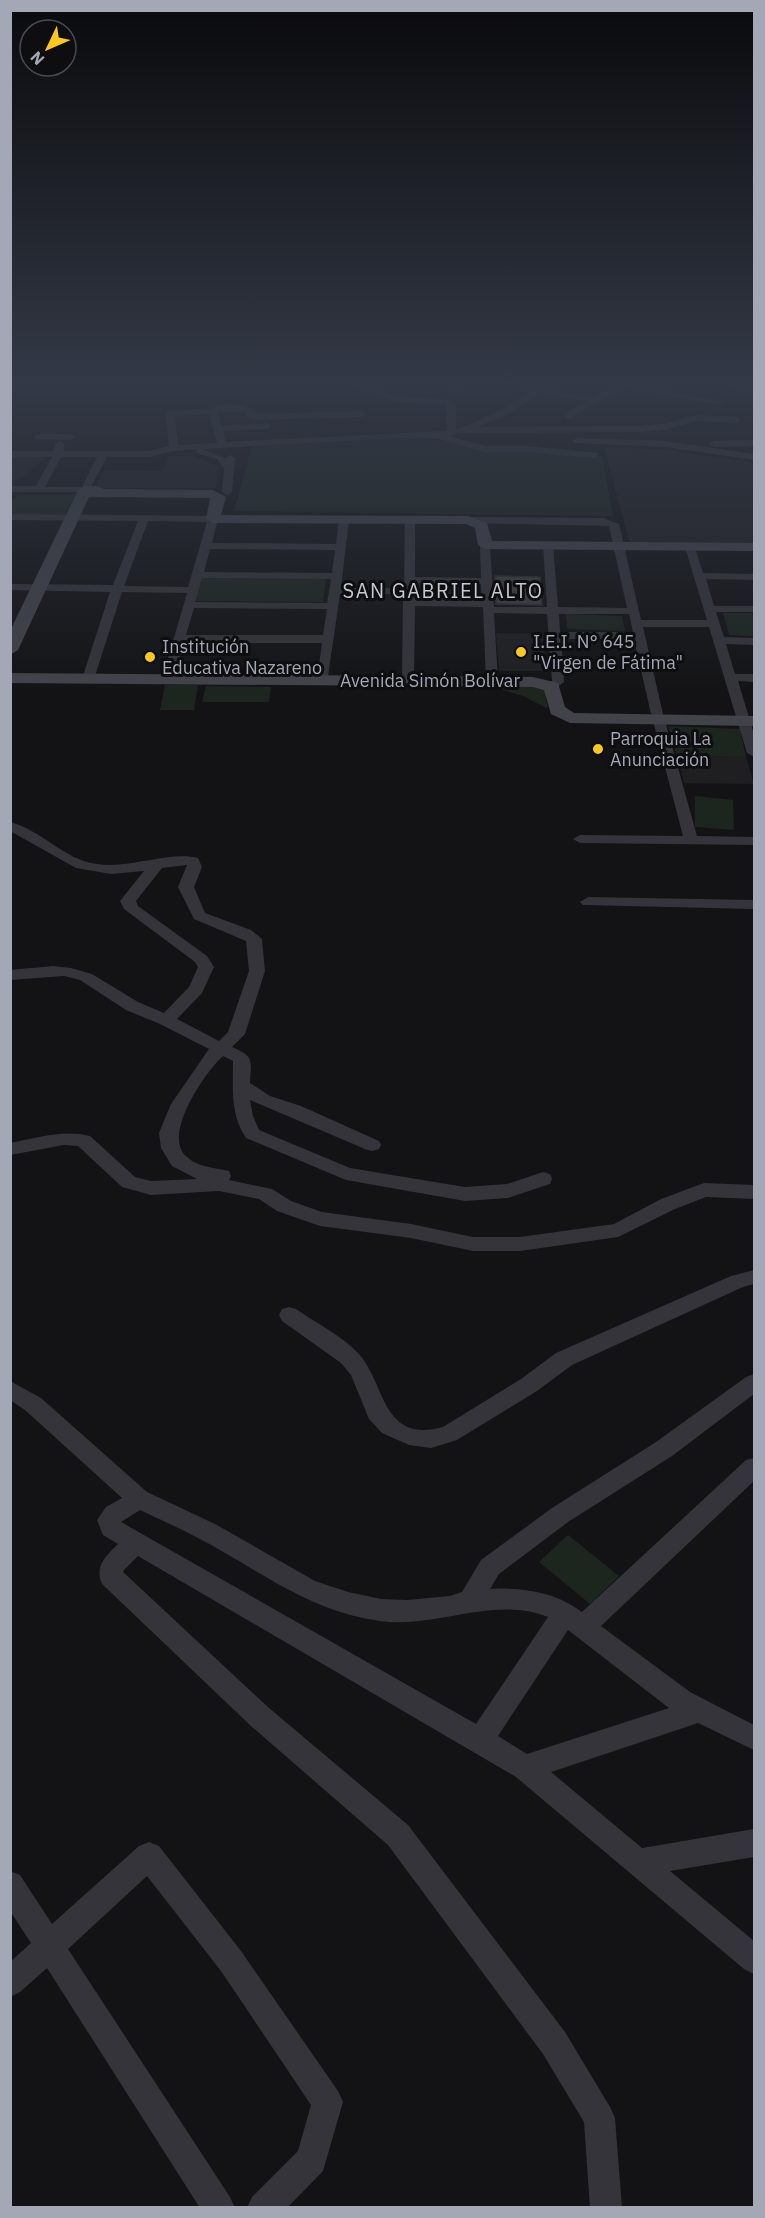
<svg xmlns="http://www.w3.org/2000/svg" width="765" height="2218" font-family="'IBM Plex Sans',sans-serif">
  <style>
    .built { fill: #1f1f22 }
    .green { fill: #1d251f }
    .building { fill: #3d3d42; stroke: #2d2d31; stroke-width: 1.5 }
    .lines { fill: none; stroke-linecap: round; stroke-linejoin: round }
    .street { fill: #34343a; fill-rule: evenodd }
    .secondary { fill: #42434a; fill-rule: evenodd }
    .poi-dot { fill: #fac825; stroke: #0e0e10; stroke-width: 2 }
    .labels { text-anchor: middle; stroke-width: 6; stroke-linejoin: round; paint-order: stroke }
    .far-poi-label { font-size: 18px; fill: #a4a7b6; stroke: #0e0e10; text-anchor: start }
    .far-street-label { font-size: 18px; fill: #a4a7b6; stroke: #0e0e10 }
    .far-quarter-label { font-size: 20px; letter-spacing: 1.5px; fill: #c5c7d2; stroke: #0e0e10 }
  </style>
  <rect width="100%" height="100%" fill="#131315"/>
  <g class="built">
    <path d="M604 447 669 450 754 463V544H630Z"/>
    <path d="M169 456H194L219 467 216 488H94L105 470 163 471Z"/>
    <path d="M10 457H42L45 458 11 486Z"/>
    <path d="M496 633 542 634 547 671H499Z"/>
    <path d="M677 756 746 757 754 784 684 783Z"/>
  </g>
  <g class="green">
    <path d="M397 437 450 441 466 446 541 450 602 456 613 516 234 511 252 446Z"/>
    <path d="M18 495H75L64 516 11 514V501Z"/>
    <path d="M200 578 326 579 323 602 195 601Z"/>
    <path d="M414 583 475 584 476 600 414 599Z"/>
    <path d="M723 613H754V636L729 635Z"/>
    <path d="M566 614 622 616 625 631 567 629Z"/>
    <path d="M165 685H198L194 710H160Z"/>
    <path d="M206 686 271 687 269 702H202Z"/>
    <path d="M498 686 544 687 548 707 546 708 523 696 497 688Z"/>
    <path d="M668 726 740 729 746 757 677 756Z"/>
    <path d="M695 796 733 800 734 830 695 827Z"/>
    <path d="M568 1535 619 1576 590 1604 539 1562Z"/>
  </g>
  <path class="building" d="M495 576 540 577 542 605 496 604Z"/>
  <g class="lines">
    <g class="street">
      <path d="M352 386H364L396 396 451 400 456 404V429C482 422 508 406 532 391L515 386H532L593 398 614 386H641L725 402 721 405 623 388 568 419 565 418V414L586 402 541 393 508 414 477 427 637 426 664 424 697 415 737 417 741 420 737 423 697 421 664 430 637 432 461 433 449 436 485 446H527L598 453V457L595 458 527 452H485L439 439 398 438 203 449 225 458 230 455 235 458 232 492 227 495 222 492 224 469 217 459 197 453 196 449 174 451 149 457H107L88 492H10V486H36L52 457H10V451H54L55 444 60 441 65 444 63 451H149L169 446 166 414 170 411 210 409C221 402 250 403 256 414L362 411 366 414 362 417 256 420 248 418 245 412 218 411 221 426 268 423 272 426 268 429 223 431 226 442 447 431 446 404 395 402ZM209 414 217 443 178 445 175 416ZM61 457H97L82 487H45Z"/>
      <path d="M457 386H468L460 391H454L453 389Z"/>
      <path d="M726 386 754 387V392Z"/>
      <path d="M38 434H70L75 437 70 440 35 439V435Z"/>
      <path d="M577 438 665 441 754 454V460L665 447 574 443 572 441Z"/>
      <path d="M754 440V446L714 447 709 444 714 441Z"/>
      <path d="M10 514 213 516 218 519 212 543 336 544 339 519 344 516 349 519 341 588H404L405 520 410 517 415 520V577L481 578 480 545 485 542 490 545 494 607H547L543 545 548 542 553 545 558 607 627 608 609 526 468 523 463 520 468 517 603 518 619 524 641 620H707L685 547 686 545H694L703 573 754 574V580L706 579 714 606H754V612H716L724 637 754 638V645L726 644 735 674H754V682L738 681 754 734V757L747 753 709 627H643L663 714 659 717 665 721 697 836 754 837V845L580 843 573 839 580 835 683 836 653 721 657 718 651 714 634 639H561L564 682 552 691 546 687 552 681 547 614 494 613 498 681 492 685 486 681 483 607 415 606 414 676 408 680 402 676 403 594H340L327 683H319L317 680 322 643H184L174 679 168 683 162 679 187 593 122 592 94 679 88 683 82 679 110 592 10 590V584L113 585 138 521 10 520ZM148 521 207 522 188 587 124 586ZM210 549 335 550 332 573 204 572ZM202 578 331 579 327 603 195 602ZM415 583 481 584 482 600 415 599ZM194 608 327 609 323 635H186ZM559 614H629L633 632H560Z"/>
      <path d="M10 822C42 830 64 860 97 864 131 869 169 851 198 858L202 867 194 887 205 913 251 930 262 939 265 971 245 1034 232 1047C255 1057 251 1060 250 1083L270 1096 301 1106 379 1141 381 1145 379 1149 372 1151 365 1149 250 1100 253 1116 259 1130 350 1168 465 1187 507 1184 543 1172 550 1174 552 1179 550 1184 508 1198 465 1201 346 1180 246 1138C230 1114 233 1089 233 1061L223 1056C205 1072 162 1135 186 1156 198 1168 214 1167 229 1171L231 1176 229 1180 272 1189 291 1201 322 1212 411 1224 473 1237H520L614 1224 661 1199 704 1183 754 1185V1199L706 1197 675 1209 618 1237 520 1251H473L411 1238 320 1226 277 1211 259 1199 219 1191 151 1195 122 1187 78 1146 64 1145 10 1155V1143C36 1138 64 1129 90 1136L135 1177 151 1181 197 1179 172 1166 161 1148 159 1133 171 1104 209 1049 160 1024 126 1010 80 980 64 976 10 980V970L53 966 71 968 92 974 138 1002 164 1013 189 987 198 967 195 962 124 909 120 901 144 871 111 874 76 868 10 831ZM187 865 178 887 194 919 246 941 249 971 228 1032 219 1041 177 1019 202 993 214 967 207 956 138 906 136 901 162 868Z"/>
      <path d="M588 897 754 900V909L583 905 580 902Z"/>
      <path d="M754 1270V1284L743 1287 572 1365 537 1391 457 1440 431 1448 409 1445 382 1433 369 1419 351 1375 341 1363 282 1321 279 1315 282 1309 289 1307 296 1309C316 1323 342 1336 358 1353 386 1383 381 1444 443 1427L521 1379 556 1353 731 1276Z"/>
      <path d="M754 1374V1394L672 1456 568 1522 499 1574 490 1589C522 1587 556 1592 582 1612L746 1460 754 1458V1481L601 1626 690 1692 754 1725V1750L698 1723 551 1772 642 1848 754 1829V1857L670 1871 754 1941V1974L744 1969 516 1777 138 1556 124 1570 123 1572 269 1708 408 1825 565 2032 610 2107 615 2118 622 2208H590L584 2122 543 2054 388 1845 251 1726 102 1584C94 1566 106 1556 118 1544L103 1535 97 1520 106 1507 122 1498 25 1410 10 1400V1381L41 1398 147 1492 215 1524 315 1581 348 1592 381 1599 407 1600 450 1596 462 1592 481 1560 552 1508 656 1442 746 1377ZM140 1510C159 1519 179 1528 198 1538 260 1570 307 1611 380 1621 436 1629 493 1595 548 1617L476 1724 121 1522ZM568 1630 669 1708 527 1754 498 1736Z"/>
      <path d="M149 1842 159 1846 241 1951 338 2091 343 2102 323 2171 287 2208H247L252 2197 298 2151 311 2105 221 1971 147 1876 68 1949 230 2197 235 2208H200L47 1968 20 1992 10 1997V1962L31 1943 10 1911V1871L20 1875 52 1924 139 1846Z"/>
    </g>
    <g class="secondary">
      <path d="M85 486H98L104 489 213 490 226 497 221 515 468 516 487 523 492 541 754 543V551L485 549 478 545 475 528 466 524 213 523 206 519 210 498 89 497 18 650 10 655V631L78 490Z"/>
      <path d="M10 673 533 677 558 683 565 707 574 713 754 716V726L570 723 551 714 544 690 533 687 10 683Z"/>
    </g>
  </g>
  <linearGradient id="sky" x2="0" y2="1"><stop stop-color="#0a0a0c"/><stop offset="0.55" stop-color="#333946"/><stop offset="1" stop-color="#333946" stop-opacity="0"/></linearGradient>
  <rect width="765" height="696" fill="url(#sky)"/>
  <g class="poi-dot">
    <circle cx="521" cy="652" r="6"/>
    <circle cx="150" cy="657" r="6"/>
    <circle cx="598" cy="749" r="6"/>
  </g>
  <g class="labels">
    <g class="far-poi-label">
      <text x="533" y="648">I.E.I. N° 645<tspan x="533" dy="21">"Virgen de Fátima"</tspan></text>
      <text x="162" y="653">Institución<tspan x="162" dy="21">Educativa Nazareno</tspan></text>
      <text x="610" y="745">Parroquia La<tspan x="610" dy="21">Anunciación</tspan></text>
    </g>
    <g class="far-street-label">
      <text x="430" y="687">Avenida Simón Bolívar</text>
    </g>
    <g class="far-quarter-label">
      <text x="443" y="598">SAN GABRIEL ALTO</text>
    </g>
  </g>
  <rect width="765" height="2218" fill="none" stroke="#a4a7b6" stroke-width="24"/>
  <g transform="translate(48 48) rotate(226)"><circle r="28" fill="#0e0e10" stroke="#4a4b52" stroke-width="1.5"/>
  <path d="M0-4.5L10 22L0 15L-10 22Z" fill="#fac825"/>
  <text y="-9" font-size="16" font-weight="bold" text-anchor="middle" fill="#a4a7b6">N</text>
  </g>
</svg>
